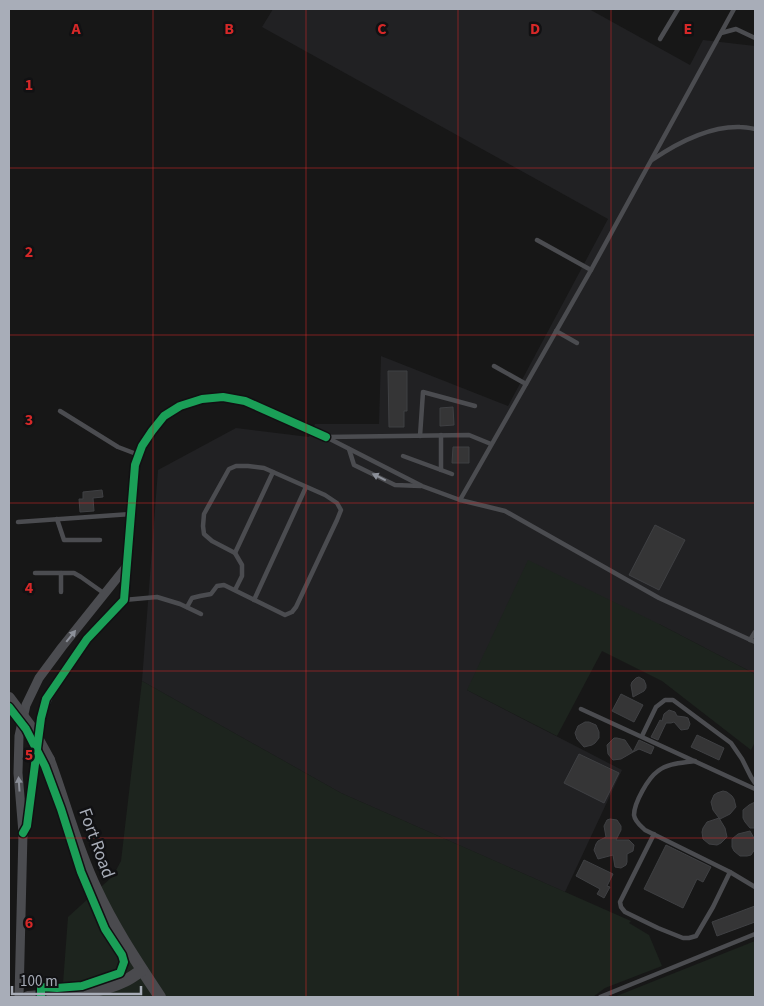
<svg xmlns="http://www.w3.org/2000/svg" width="764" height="1006" font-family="'Source Sans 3',sans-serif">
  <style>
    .built { fill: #212123 }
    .green { fill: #1d241e }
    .building { fill: #353536; stroke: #3f4043 }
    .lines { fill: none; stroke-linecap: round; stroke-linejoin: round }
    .lane { stroke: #4b4c50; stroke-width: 4.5 }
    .street { stroke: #4b4c50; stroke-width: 9 }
    .secondary { stroke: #4a4a4e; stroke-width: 12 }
    .secondary-bridge { stroke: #4a4a4e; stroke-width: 12 }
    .cycleway-casing { stroke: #111113; stroke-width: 11 }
    .cycleway { stroke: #1a9f57; stroke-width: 8 }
    .oneway { fill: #8c9099 }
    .grid { fill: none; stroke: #d62828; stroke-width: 1; stroke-opacity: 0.55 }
    .labels { text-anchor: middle; stroke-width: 5; stroke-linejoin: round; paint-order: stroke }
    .street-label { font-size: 18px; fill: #a8adb8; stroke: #111113 }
    .grid-label { font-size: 16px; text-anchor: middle; font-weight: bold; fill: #d62828; stroke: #111113; stroke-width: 5; stroke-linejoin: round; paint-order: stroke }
  </style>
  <rect width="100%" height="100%" fill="#171717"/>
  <path class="built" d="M273 9H589L690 65 703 40 755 46V674L659 624 467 690 622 770 565 892 341 793 142 681 158 470 236 428 309 437 315 424H379L381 356 508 406 608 219 262 27Z"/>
  <g class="green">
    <path d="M528 560 659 624 755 674V742L751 750 662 681 602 651 557 736 467 690Z"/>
    <path d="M142 681 341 793 631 921 629 923 649 935 662 966 605 988 593 997H62L68 917 113 876 121 861Z"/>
    <path d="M755 941V997H614Z"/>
  </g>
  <g class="building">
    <path d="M388 371H407V411H404V427H389Z"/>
    <path d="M453 407 454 425 440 426V408Z"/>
    <path d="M453 447H469V463H452Z"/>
    <path d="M102 490 103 497 93 498 94 511 80 512 79 499H83V492Z"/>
    <path d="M655 525 685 540 659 590 629 575Z"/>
    <path d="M639 677 644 680 646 685V688L644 691 633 697 631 685 632 682 636 678Z"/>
    <path d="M621 694 643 705 634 722 612 711Z"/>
    <path d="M669 710 675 712 677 716 685 717 688 718 690 724 688 729 681 730 674 722 671 723H666L658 740 651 737 660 720 662 721 664 714Z"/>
    <path d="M585 722H589L596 725 599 732V738L595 743 592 745 584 747 577 739 575 733 578 726Z"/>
    <path d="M697 735 724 748 719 760 691 747Z"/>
    <path d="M614 738H617L625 740 633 752 621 759 613 760 608 754 607 745Z"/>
    <path d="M639 740 654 747 651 754 639 749 633 752Z"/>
    <path d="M579 754 619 773 604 803 564 783Z"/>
    <path d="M723 791 727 792 732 796 734 799 736 807 730 814 720 819 719 818 725 828 727 837 721 843 717 845 709 844 703 839 702 832 703 828 707 822 719 818 713 810 711 802 714 795 717 793Z"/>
    <path d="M755 802V828H750L745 822 743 818V810L749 805Z"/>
    <path d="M610 819 617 820 621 826V830L616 840H629L634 845 633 851 627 854V862L626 865 621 868 615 867 613 855 598 859 594 850 596 844 598 841 606 837 604 826 607 820Z"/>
    <path d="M750 831 755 840V849L751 855 747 856H740L734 851 732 847V839L738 834Z"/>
    <path d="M666 845 711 867 703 882 697 879 683 908 644 889Z"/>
    <path d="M584 860 613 874 607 886 610 887 604 898 597 894 600 889 576 876Z"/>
    <path d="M755 906V922L717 936 712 922Z"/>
  </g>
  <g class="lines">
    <g class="lane">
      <path d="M721 33 736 29 755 38"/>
      <path d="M660 39 678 9"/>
      <path d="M652 160C677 143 708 126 740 127 745 127 750 128 755 129"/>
      <path d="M537 240 591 270"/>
      <path d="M556 331 577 343"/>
      <path d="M494 366 526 384"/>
      <path d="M60 411 118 447 139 455"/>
      <path d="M420 436 423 392 475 406"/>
      <path d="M326 437 422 486 460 500 505 511 659 598 755 642"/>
      <path d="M327 437 469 435 491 444"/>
      <path d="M349 449 354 465 395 485 421 486"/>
      <path d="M403 456 452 474"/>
      <path d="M441 470V435"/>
      <path d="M460 500 591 270 734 9"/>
      <path d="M57 519 64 540H100"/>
      <path d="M18 522 131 514"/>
      <path d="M235 553 273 472"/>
      <path d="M35 573H74L81 577 105 594"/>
      <path d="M61 573V592"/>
      <path d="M124 600 157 597 180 604 201 614"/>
      <path d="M254 600 306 487"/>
      <path d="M187 607 192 598 200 596 211 594 217 586 224 585 285 615 292 612 296 607 337 520 341 510 337 503 325 495 264 468 248 466H236L229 469 204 514 203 526 204 534 212 541 235 553 242 565V576L235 590"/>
      <path d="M750 640 755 632"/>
      <path d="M581 709 755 789"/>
      <path d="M642 736 656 707 665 700H673L731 743 742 759 751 777 755 783"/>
      <path d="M695 761C682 763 668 763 658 771 648 778 634 803 634 815 635 822 641 826 645 830L730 872 755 887"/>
      <path d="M654 834 620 902 621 907 625 912 658 928 683 938H689L696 936 713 907 730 872"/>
      <path d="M600 997 755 934"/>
    </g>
    <g class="street">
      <path d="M39 729 43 709 51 691 87 639 124 600 135 465 142 446 152 431 164 416 180 406 202 399 223 397 245 401 326 437"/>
      <path d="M24 830 27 826 36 755"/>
      <path d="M19 997 23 833 18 773 19 736 26 705 39 678 62 647 126 567"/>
    </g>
    <g class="secondary">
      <path d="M49 760C65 803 76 848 96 889 114 928 137 962 160 997"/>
      <path d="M28 997C60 994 95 996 125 981 131 978 136 974 142 970"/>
    </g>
    <path class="secondary-bridge" d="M9 698 32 729 49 760"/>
    <g class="cycleway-casing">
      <g id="cycleway">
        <path d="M9 707 26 729 45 766 61 809 81 872 105 929 122 955 124 962 120 973 82 986 57 988 41 987V997"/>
        <path d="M23 833 27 826 41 718 46 699 87 639 124 600 135 465 142 446 152 431 164 416 180 406 202 399 223 397 245 401 326 437"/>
      </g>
    </g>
    <use href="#cycleway" class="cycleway"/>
  </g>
  <defs><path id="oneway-solid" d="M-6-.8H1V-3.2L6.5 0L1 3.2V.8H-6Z" transform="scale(1.25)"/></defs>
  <g class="oneway">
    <use href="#oneway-solid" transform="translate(379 477) rotate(-154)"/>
    <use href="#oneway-solid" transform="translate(71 636) rotate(-51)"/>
    <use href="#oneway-solid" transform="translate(19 784) rotate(-94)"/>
  </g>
  <path class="grid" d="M153 9V997M306 9V997M458 9V997M611 9V997M9 168H755M9 335H755M9 503H755M9 671H755M9 838H755"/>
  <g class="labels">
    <g class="street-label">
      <text transform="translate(97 843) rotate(70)" y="6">Fort Road</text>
    </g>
  </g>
  <g class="grid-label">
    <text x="76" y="34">A</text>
    <text x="229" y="34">B</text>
    <text x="382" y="34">C</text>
    <text x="535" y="34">D</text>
    <text x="688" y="34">E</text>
    <text x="29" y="90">1</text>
    <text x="29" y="257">2</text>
    <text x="29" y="425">3</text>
    <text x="29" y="593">4</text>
    <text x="29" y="760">5</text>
    <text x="29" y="928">6</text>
  </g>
  <rect width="764" height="1006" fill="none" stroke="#a8adb8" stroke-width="20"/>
  <path d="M12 986v8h129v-8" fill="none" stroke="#a8adb8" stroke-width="2.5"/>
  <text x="20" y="986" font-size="15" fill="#a8adb8" stroke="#111113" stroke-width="4" paint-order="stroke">100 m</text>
</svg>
